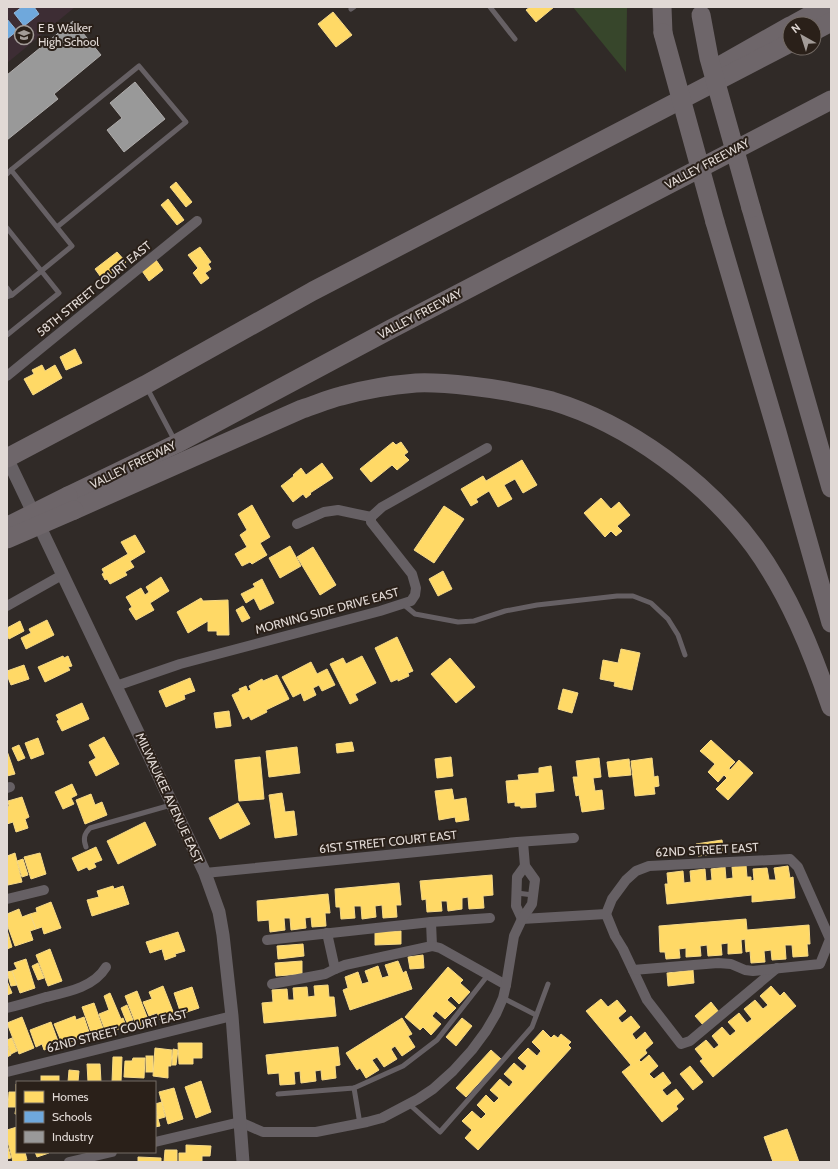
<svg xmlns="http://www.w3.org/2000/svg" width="838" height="1169" font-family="Cabin,sans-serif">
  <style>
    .education { fill: #3d2d34 }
    .green { fill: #37462b }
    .homes { fill: #ffd966; stroke: #f6d987 }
    .schools { fill: #6fa8dc; stroke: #91b7da }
    .industry { fill: #999; stroke: #afacab }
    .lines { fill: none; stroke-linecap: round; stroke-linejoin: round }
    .service { stroke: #666064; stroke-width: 5 }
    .minor { stroke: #666064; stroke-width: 10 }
    .tertiary { stroke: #666064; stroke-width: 13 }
    .motorway { stroke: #6e666a; stroke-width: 19 }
    .motorway-bridge { stroke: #6e666a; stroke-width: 19 }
    .labels { text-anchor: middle; stroke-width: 4; stroke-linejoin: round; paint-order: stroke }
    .poi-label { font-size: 12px; fill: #e1d9d5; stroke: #2a2019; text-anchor: start }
    .street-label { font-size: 12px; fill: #e1d9d5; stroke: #2a2019 }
  </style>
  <rect width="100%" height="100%" fill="#302a27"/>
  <path class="education" d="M7 7H75L7 63Z"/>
  <path class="green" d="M573 7H627L626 72Z"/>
  <g class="homes">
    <path d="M530 7H554L536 22 526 10Z"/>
    <path d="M333 12 352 35 336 47 318 24Z"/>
    <path d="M176 182 192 202 186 207 170 187Z"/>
    <path d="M168 199 184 220 177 225 161 205Z"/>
    <path d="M200 247 211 262 208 264 211 269 205 273 209 278 201 284 193 273 198 268 188 255Z"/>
    <path d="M117 252 126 262 103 280 95 269Z"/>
    <path d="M154 257 163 270 149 281 140 268Z"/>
    <path d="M75 349 82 363 66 370 60 357Z"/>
    <path d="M42 365 45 371 55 365 62 378 33 395 24 379 34 374 32 370Z"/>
    <path d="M393 442 396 445 401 442 408 452 404 455 409 460 397 470 392 465 371 482 360 469Z"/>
    <path d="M522 460 537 485 523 493 515 479 504 485 512 499 498 507 489 491 476 499 478 502 471 506 461 489 483 476 486 481Z"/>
    <path d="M322 463 333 478 310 493 311 494 306 498 303 494 293 502 281 486 294 476 293 475 301 468 306 475Z"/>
    <path d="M601 498 611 509 619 502 630 515 617 526 622 531 616 536 611 531 605 537 584 513Z"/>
    <path d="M252 505 270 537 260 543 267 555 252 564 250 562 242 566 235 554 247 547 240 535 247 530 238 514Z"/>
    <path d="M444 506 464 519 434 563 414 550Z"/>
    <path d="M135 535 145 552 130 561 134 567 125 572 127 575 110 584 107 579 105 580 102 574 104 573 102 569 128 554 121 542Z"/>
    <path d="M290 546 301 566 280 578 269 558Z"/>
    <path d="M313 547 336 585 320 595 297 557Z"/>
    <path d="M443 571 452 589 438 596 429 579Z"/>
    <path d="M161 577 169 591 150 603 154 610 136 620 129 609 132 607 126 597 141 588 145 595 149 592 146 587Z"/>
    <path d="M262 579 274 603 260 610 254 598 246 603 241 594 255 587 253 584Z"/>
    <path d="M201 598 203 601 228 600 229 635H217V631H208V621L188 633 177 612Z"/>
    <path d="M243 606 250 618 242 622 236 610Z"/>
    <path d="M47 620 54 635 26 649 21 638 31 633 29 629Z"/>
    <path d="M20 621 24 631 9 639 7 635V628Z"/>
    <path d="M397 637 413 671 408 673 409 676 398 681V679L391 682 375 648Z"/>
    <path d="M621 649 640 653 632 690 614 686 615 682 600 679 603 660 618 663Z"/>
    <path d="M63 656 64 658 68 656 72 666 68 667 70 670 45 682 38 667Z"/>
    <path d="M362 656 376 683 355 694 358 700 350 704 330 664 343 658 346 664Z"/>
    <path d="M450 658 475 687 456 703 431 674Z"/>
    <path d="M311 662 317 674 327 669 335 685 322 691 319 685 313 688 316 695 304 701 301 693 293 697 282 677Z"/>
    <path d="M24 665 29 679 11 685 7 675V671Z"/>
    <path d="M277 675 289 699 266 710 267 712 251 720 249 716 243 719 232 695 240 691 239 689 246 686 248 691 251 690 249 686 262 679 263 681Z"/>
    <path d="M190 678 195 691 184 695 185 699 166 707 159 691Z"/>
    <path d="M563 689 578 693 572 713 558 709Z"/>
    <path d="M82 703 89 719 62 731 57 721 59 720 56 715Z"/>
    <path d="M229 711 231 726 216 728 214 713Z"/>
    <path d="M104 737 119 764 96 776 89 762 96 758 89 745Z"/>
    <path d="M38 738 44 754 31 759 25 743Z"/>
    <path d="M711 740 735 762 729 768 730 770 739 760 753 773 728 800 716 789 727 778 724 775 718 782 708 772 715 764 700 751Z"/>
    <path d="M352 742 354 751 337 753 336 744Z"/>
    <path d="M19 745 25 758 18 761 12 748Z"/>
    <path d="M297 747 300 773 269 777 266 751Z"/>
    <path d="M7 751 15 774 7 776Z"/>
    <path d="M260 757 264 799 239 801 235 760Z"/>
    <path d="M451 757 453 776 437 778 435 759Z"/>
    <path d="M599 758 601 777 593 778 595 791 602 790 604 809 582 812 579 795 576 796 573 777H578L576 761Z"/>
    <path d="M652 758 654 777 658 776 659 786 654 787 655 794 635 796 631 761Z"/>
    <path d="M629 759 631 775 609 777 607 762Z"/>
    <path d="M551 766 554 791 535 793 536 807 521 808 520 806H515V802L508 803 506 781 519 780 518 775 539 773V768Z"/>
    <path d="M72 784 77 795 71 798 74 804 63 809 55 792Z"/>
    <path d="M452 789 454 800 466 798 469 820 456 822 455 817 439 820 435 791Z"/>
    <path d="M282 793 285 812 294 811 297 835 275 838 269 795Z"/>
    <path d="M91 794 95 805 102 802 107 815 85 824 76 800Z"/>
    <path d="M22 797 29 817 25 819 28 828 16 832 13 822 7 824V807L9 806 8 801Z"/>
    <path d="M238 803 250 824 220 839 209 818Z"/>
    <path d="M145 822 156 845 118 864 107 841Z"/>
    <path d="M722 840 724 853 698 856 696 844Z"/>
    <path d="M96 847 102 860 94 863 96 867 89 870 87 867 78 871 72 858Z"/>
    <path d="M15 853 22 882 8 885 7 856Z"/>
    <path d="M40 853 46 874 31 879 24 857Z"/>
    <path d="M23 859 28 875 22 877 17 861Z"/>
    <path d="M746 865 747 877H751V881L754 880 753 869 767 868 769 880H776L774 868 788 866 790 878 793 877 795 898 752 902V895L667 904 665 884H668L667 873 683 871 684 883 691 882 690 871 705 869 706 881 712 880 711 869 725 867 726 879 733 878 732 867Z"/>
    <path d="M492 875 493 895 483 896 484 908 469 909 468 897 462 898V909L448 911 447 901H441L442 911 427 912 426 899 422 900 420 881Z"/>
    <path d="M399 883 401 905H396L397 917 383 918 382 905 375 906 376 917 362 919 361 906H354L355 918 341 919 340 907H336L335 889Z"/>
    <path d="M113 886 114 889 123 886 129 904 92 916 87 900 99 897 97 891Z"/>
    <path d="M328 894 330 913H325L326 926 312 927 311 917 305 918 306 928 291 930 290 918H284L285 930 270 932 269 920 258 921 257 901Z"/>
    <path d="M51 902 61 928 44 934 42 927 36 929 30 914 37 912 36 908Z"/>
    <path d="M19 909 22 917 30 914 36 929 30 931 33 940 15 946 7 924V914Z"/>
    <path d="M746 919 747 930 809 925 810 944H807L808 956 793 957 792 945H785L786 959 772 960 771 950 764 951 765 962 751 963 750 951 746 952 745 939 741 940 742 953 728 954V943L721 944 722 955 708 956 707 945 700 946 701 956 686 957V948L679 949 680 958 666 959 665 952H660L659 926Z"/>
    <path d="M7 930 12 947 7 949Z"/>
    <path d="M401 931V944L375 945V932Z"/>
    <path d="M178 932 185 951 175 954 176 956 165 960 162 949 150 953 146 942Z"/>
    <path d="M303 944 304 956 278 959 277 946Z"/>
    <path d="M50 949 62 981 48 986 36 955Z"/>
    <path d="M423 955 424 968 410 969 408 957Z"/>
    <path d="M26 959 35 988 20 993 12 971 17 969 14 963Z"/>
    <path d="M302 961V974L276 976 275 963Z"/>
    <path d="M398 961 403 973 406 971 412 989 350 1010 343 990 348 988 345 977 358 972 362 984 369 982 365 971 378 966 382 978 389 976 385 965Z"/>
    <path d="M38 963 44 978 38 980 32 966Z"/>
    <path d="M448 967 463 980 460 983 470 992 459 1004 451 996 447 1000 456 1008 445 1019 436 1011 432 1016 441 1024 431 1035 423 1027 420 1030 405 1017Z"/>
    <path d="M693 970 694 983 668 986 667 973Z"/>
    <path d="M12 971 17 985 11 986 7 972Z"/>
    <path d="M7 981 12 993 7 995Z"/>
    <path d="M328 985 329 997H334L336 1016 264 1023 262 1003 273 1002 272 990 287 989 288 1000H294L293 988 307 987 308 997 315 996 314 986Z"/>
    <path d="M163 986 174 1014 160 1020 157 1013 149 1016 143 1002 152 999 149 992Z"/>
    <path d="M771 986 780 996 784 992 796 1006 713 1077 700 1061 703 1059 695 1049 706 1040 714 1049 719 1045 712 1036 722 1027 730 1036 736 1031 728 1022 739 1013 747 1023 752 1019 744 1009 755 1000 763 1009 768 1005 760 996Z"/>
    <path d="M192 987 199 1008 181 1014 174 993Z"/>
    <path d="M137 991 149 1022 137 1027 125 996Z"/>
    <path d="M110 993 121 1019 123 1018 126 1026 116 1030 115 1026 105 1030 99 1014 109 1010 104 996Z"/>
    <path d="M601 999 608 1007 617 1000 626 1011 618 1018 622 1023 631 1016 640 1027 632 1034 636 1040 645 1032 653 1043 645 1050 647 1053 639 1060 641 1062 649 1055 658 1066 649 1074 654 1079 663 1072 671 1083 662 1090 667 1096 676 1089 684 1099 676 1106 678 1109 662 1122 622 1072 631 1065 586 1011Z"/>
    <path d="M711 1002 719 1012 703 1025 695 1016Z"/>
    <path d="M94 1003 105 1034 93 1038 82 1007Z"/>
    <path d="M127 1005 133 1020 127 1023 121 1008Z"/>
    <path d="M75 1016 76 1020 84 1017 89 1032 82 1035 83 1037 71 1042 70 1038 61 1041 54 1024Z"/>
    <path d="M22 1017 34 1048 19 1054 7 1023Z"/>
    <path d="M402 1018 412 1034 408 1036 415 1047 402 1056 395 1046 391 1049 397 1059 384 1067 377 1057 372 1060 379 1070 366 1078 360 1068 357 1070 346 1053Z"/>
    <path d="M462 1018 472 1026 456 1046 446 1037Z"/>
    <path d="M51 1022 59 1044 44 1050 42 1044 36 1047 30 1030Z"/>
    <path d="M543 1030 551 1038 554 1035 558 1038 561 1034 571 1042 568 1045 571 1048 478 1150 465 1138 472 1130 462 1121 472 1111 481 1119 486 1114 477 1105 486 1095 494 1103 499 1098 490 1090 500 1079 509 1087 513 1082 504 1074 514 1063 523 1071 527 1066 518 1058 528 1048 537 1056 541 1051 532 1042Z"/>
    <path d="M12 1038 17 1051 11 1054 7 1043V1040Z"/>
    <path d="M178 1043H202V1058H193V1064H179Z"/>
    <path d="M7 1045 11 1055 7 1057Z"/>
    <path d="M338 1047 340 1065 335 1066 336 1078 322 1080 321 1070 315 1071 316 1081 301 1083 300 1071 294 1072 295 1084 280 1085 279 1073 268 1074 266 1055Z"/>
    <path d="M155 1048 172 1050 171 1066H168V1078L153 1076Z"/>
    <path d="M173 1049 178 1050 176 1065H172Z"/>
    <path d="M491 1050 501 1059 466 1097 456 1088Z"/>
    <rect x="146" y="1056" width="7" height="16"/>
    <path d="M113 1057H122L121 1082H112Z"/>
    <path d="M133 1058H145L144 1078 124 1077 125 1061H132Z"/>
    <path d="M87 1064H100L101 1082H88Z"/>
    <path d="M690 1066 703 1082 693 1090 680 1074Z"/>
    <path d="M69 1070 79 1071 78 1082H68Z"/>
    <rect x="41" y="1076" width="18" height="6"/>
    <path d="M201 1081 211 1112 196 1118 185 1087Z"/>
    <path d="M16 1084H17V1114H15L16 1107H8L9 1092H16Z"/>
    <path d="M174 1088 183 1119 168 1124 159 1092Z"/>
    <path d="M162 1102 165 1117 158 1119 155 1104Z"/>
    <path d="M155 1108 160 1126 155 1127Z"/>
    <path d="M17 1127V1152H25L27 1160 19 1162H13L7 1138V1130Z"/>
    <path d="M787 1129 799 1162H773L764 1137Z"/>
    <path d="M7 1144 11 1158 7 1159Z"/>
    <path d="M186 1145 211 1146 210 1156H202V1162H179V1153H186Z"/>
    <path d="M165 1150H177V1162H164Z"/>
    <path d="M35 1152H49V1153L37 1157Z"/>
    <path d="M138 1157 161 1158V1162H138Z"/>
  </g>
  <g class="schools">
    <path d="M22 7H34L39 14 24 26 14 13Z"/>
    <path d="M7 19 17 31 7 39Z"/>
  </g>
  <g class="industry">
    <path d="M73 21 101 55 54 94 58 99 7 140V75Z"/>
    <path d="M135 82 165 119 124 152 107 130 122 118 110 103Z"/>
  </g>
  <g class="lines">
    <g class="service">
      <path d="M490 7 515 39"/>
      <path d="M351 9 354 7"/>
      <path d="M11 170 139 66 186 122 57 227"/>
      <path d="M7 174 11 170 72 246 12 295 7 297"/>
      <path d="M7 228 59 293 7 335"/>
      <path d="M7 288 12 295"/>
      <path d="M147 388 175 441"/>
      <path d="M403 604 415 614 458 622 474 621 505 611 537 605 617 596H633L651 603 668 619 678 635 685 655"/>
      <path d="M86 847C83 839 84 834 90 828L171 805"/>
      <path d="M517 893 533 895"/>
      <path d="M503 998 536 1015"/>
      <path d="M354 1088 360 1124"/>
      <path d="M278 1094 354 1088 403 1066 437 1040 488 975"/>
      <path d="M409 1104 440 1132 532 1027 548 984"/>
    </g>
    <g class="minor">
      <path d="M7 376 197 221"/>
      <path d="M297 524 324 512 338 510 371 517"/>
      <path d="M7 606 62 575"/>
      <path d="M116 686 180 664 380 611 411 601 415 595 416 588 412 574 371 522V517L382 507 487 448"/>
      <path d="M7 788 10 787"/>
      <path d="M205 873 517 842 574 838"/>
      <path d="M7 899 44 890"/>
      <path d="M606 914 615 936 623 949 647 1000 681 1044 690 1041 777 968"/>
      <path d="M522 919 606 914 612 899 626 880 636 871 649 866 790 859 798 867 830 939 820 964 753 971 745 970 731 964 718 963 633 970"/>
      <path d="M522 919 516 906 517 877 525 866"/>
      <path d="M267 940 431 922"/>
      <path d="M432 946 431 922 490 918"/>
      <path d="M335 969 345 965 432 946 440 948 506 985"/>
      <path d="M272 984 325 974 335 969 327 933"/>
      <path d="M7 1008C20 1005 33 1001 46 997 68 992 94 987 106 967"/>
      <path d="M7 1072 232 1016"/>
      <path d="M155 1142 240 1122 263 1132H316L367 1122 382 1118 418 1099 433 1089 453 1071 472 1050 486 1031 496 1014 503 998 506 985 514 936 522 919 532 904 535 880 525 866 523 842"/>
      <path d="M69 1162 112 1152"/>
    </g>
    <path class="tertiary" d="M7 458 205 873 219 912 223 935 232 1016 243 1162"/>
    <g class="motorway">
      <path d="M662 7 663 33"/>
      <path d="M794 24 825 7"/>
      <path d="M814 31 831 22"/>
      <path d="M714 69 790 26"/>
      <path d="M751 208 831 488"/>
      <path d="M715 222 777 432 831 623"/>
      <path d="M7 458 145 385 313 291 790 43"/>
      <path d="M68 496 176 444 391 329 831 100"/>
      <path d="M74 510 302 409C315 405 328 399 341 396 366 389 391 385 416 383 434 382 453 384 471 386 498 389 526 394 552 401 629 424 707 482 754 546 789 594 812 651 831 707"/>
    </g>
    <g class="motorway-bridge">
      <path d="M701 15 709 58 751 208"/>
      <path d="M663 33 715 222"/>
      <path d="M12 524 68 496"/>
      <path d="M7 539 74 510"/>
    </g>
  </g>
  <defs>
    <g id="school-ring" transform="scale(1)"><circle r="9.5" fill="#2a2019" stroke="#a39c98" stroke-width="1.5"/><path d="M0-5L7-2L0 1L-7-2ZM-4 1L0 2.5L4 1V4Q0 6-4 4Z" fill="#a39c98"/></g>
  </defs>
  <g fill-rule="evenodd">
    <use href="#school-ring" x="24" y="35"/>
  </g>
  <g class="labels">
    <g class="poi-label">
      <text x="38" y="32">E B Walker<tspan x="38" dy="14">High School</tspan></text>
    </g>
    <g class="street-label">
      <text transform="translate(707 164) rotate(-28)" y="4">VALLEY FREEWAY</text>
      <text transform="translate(94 289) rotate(-39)" y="4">58TH STREET COURT EAST</text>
      <text transform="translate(420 314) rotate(-28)" y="4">VALLEY FREEWAY</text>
      <text transform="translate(133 465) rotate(-26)" y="4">VALLEY FREEWAY</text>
      <text transform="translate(327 611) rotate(-15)" y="4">MORNING SIDE DRIVE EAST</text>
      <text transform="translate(169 798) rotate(65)" y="4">MILWAUKEE AVENUE EAST</text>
      <text transform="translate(388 842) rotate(-6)" y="4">61ST STREET COURT EAST</text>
      <text transform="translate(707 850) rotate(-3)" y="4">62ND STREET EAST</text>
      <text transform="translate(117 1031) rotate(-14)" y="4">62ND STREET COURT EAST</text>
    </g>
  </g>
  <rect width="838" height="1169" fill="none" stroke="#e1d9d5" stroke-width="16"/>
  <rect x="16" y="1081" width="140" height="72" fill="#2a2019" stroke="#736a64"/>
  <rect x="24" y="1091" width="20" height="12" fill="#ffd966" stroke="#736a64"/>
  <text x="52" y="1101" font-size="12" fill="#e1d9d5">Homes</text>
  <rect x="24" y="1111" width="20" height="12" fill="#6fa8dc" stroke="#736a64"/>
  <text x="52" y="1121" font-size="12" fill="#e1d9d5">Schools</text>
  <rect x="24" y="1131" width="20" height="12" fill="#999999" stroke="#736a64"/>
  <text x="52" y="1141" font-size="12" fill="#e1d9d5">Industry</text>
  <g transform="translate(802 36) rotate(321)"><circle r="19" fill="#2a2019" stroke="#736a64"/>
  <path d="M0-3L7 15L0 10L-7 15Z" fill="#a39c98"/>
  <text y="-6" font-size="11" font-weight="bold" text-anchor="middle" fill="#e1d9d5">N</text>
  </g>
</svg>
